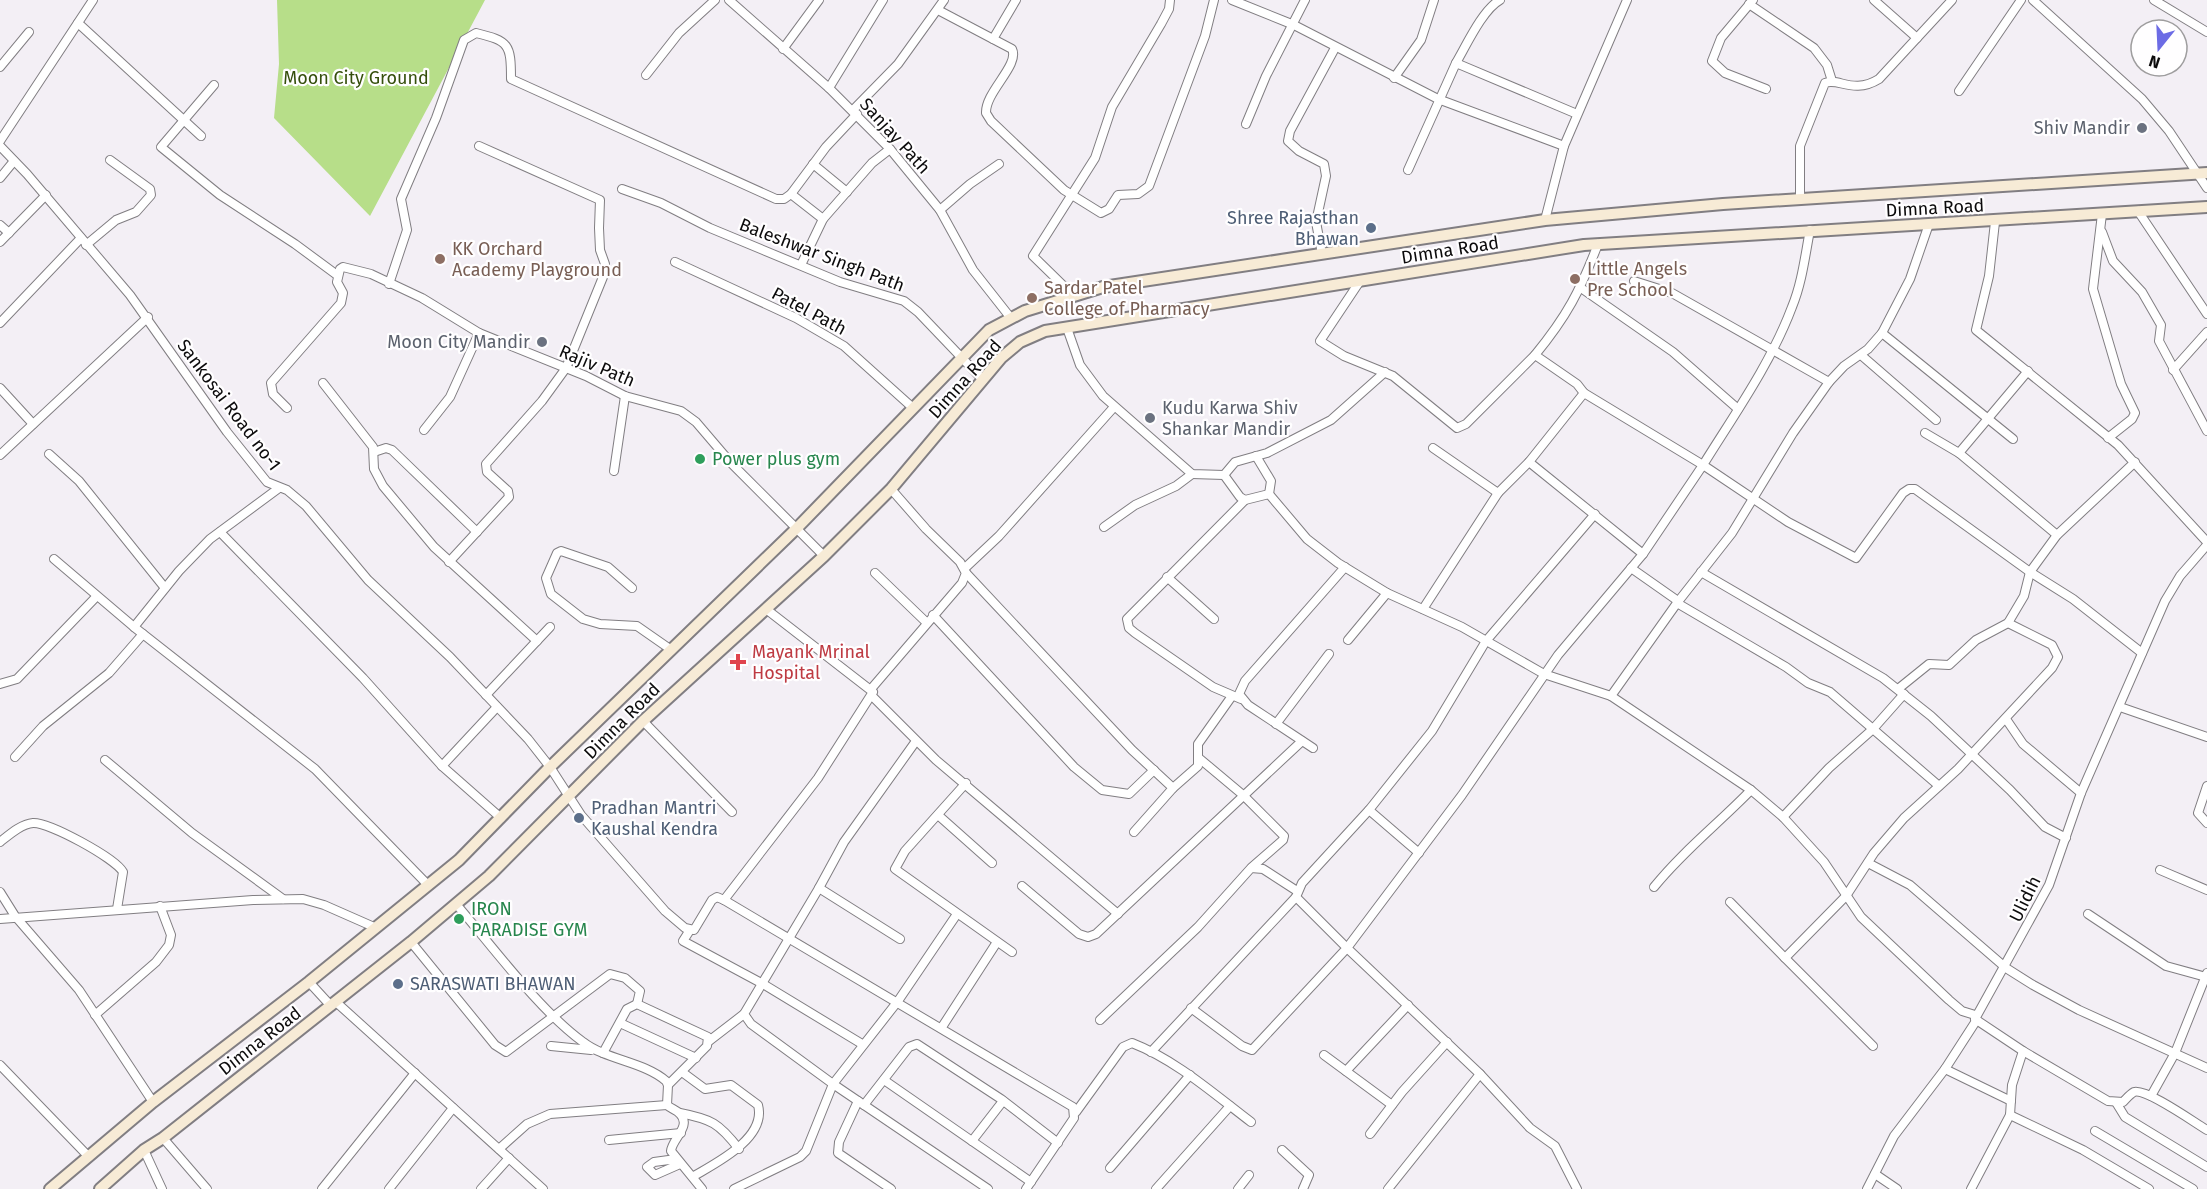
<svg xmlns="http://www.w3.org/2000/svg" width="2207" height="1189" font-family="'Fira Sans',sans-serif">
  <style>
    .green { fill: #b7de89 }
    .lines { fill: none; stroke-linecap: round; stroke-linejoin: round }
    .street-casing { stroke: #817e82; stroke-width: 10 }
    .secondary-casing { stroke: #817e82; stroke-width: 14 }
    .street { stroke: #fff; stroke-width: 8 }
    .secondary { stroke: #f7ebd6; stroke-width: 10 }
    .worship-dot { fill: #6b7280; stroke: #fffeff; stroke-width: 2 }
    .service-dot { fill: #5c6f8a; stroke: #fffeff; stroke-width: 2 }
    .education-dot { fill: #8d6e63; stroke: #fffeff; stroke-width: 2 }
    .leisure-dot { fill: #2e9e5b; stroke: #fffeff; stroke-width: 2 }
    .health-dot { fill: #e0444e; stroke: #fffeff; stroke-width: 2 }
    .labels { text-anchor: middle; stroke-width: 4.5; stroke-linejoin: round; paint-order: stroke }
    .park-label { font-size: 18px; fill: #354f0c; stroke: #fffeff }
    .worship-label { font-size: 18px; fill: #5b616d; stroke: #fffeff; text-anchor: end }
    .street-label { font-size: 18px; fill: #0c0b0c; stroke: #fffeff }
    .service-label { font-size: 18px; fill: #4e5e75; stroke: #fffeff; text-anchor: start }
    .education-label { font-size: 18px; fill: #785e54; stroke: #fffeff; text-anchor: start }
    .leisure-label { font-size: 18px; fill: #27864d; stroke: #fffeff; text-anchor: start }
    .health-label { font-size: 18px; fill: #be3a42; stroke: #fffeff; text-anchor: start }
  </style>
  <rect width="100%" height="100%" fill="#f3eff5"/>
  <path class="green" d="M277 0H485L370 216 274 118 279 64Z"/>
  <g class="lines">
    <g class="street-casing">
      <g id="street">
        <path d="M729 0 829 88 890 149 940 210 973 270 1010 317"/>
        <path d="M1232 0 1294 25 1438 99 1564 146"/>
        <path d="M1753 0 1721 38 1712 61 1725 73 1766 89"/>
        <path d="M1874 0 1917 38"/>
        <path d="M2033 0 2142 99 2169 131 2207 188"/>
        <path d="M2154 0 2207 32"/>
        <path d="M1749 4 1814 48 1827 65 1832 81"/>
        <path d="M938 10 1012 49C1020 65 985 92 986 113L991 121 1064 190 1101 213 1109 209 1118 195 1138 194 1149 186 1205 36 1214 0"/>
        <path d="M78 23 201 136"/>
        <path d="M993 39 1016 0"/>
        <path d="M783 49 819 0"/>
        <path d="M1456 63C1466 46 1483 9 1500 0"/>
        <path d="M0 67 29 32"/>
        <path d="M646 75 679 33 715 0"/>
        <path d="M1394 78 1421 40 1434 0"/>
        <path d="M214 85 161 147 220 195 295 244 337 275"/>
        <path d="M829 88 883 0"/>
        <path d="M1959 91 2021 0"/>
        <path d="M853 110 898 64 944 0"/>
        <path d="M1246 124 1266 76 1305 0"/>
        <path d="M0 141 93 0"/>
        <path d="M0 146 27 174 130 295 227 432 267 482 287 490 306 506 368 580 450 657 528 739 550 767 581 815 665 911 685 928 694 930 712 900 717 897 724 900 1073 1107 1074 1118 1026 1189"/>
        <path d="M813 164 847 192"/>
        <path d="M1408 170 1456 63 1577 114"/>
        <path d="M0 178 14 161"/>
        <path d="M622 189 661 203 710 228 840 282 904 301 918 312 983 380"/>
        <path d="M791 194 823 219 801 265"/>
        <path d="M1800 199V146L1825 83C1838 77 1853 95 1879 79L1952 0"/>
        <path d="M940 210 970 184 999 164"/>
        <path d="M2138 211 2207 314"/>
        <path d="M2102 214 2093 289 2121 384 2135 413 2132 419 2108 438"/>
        <path d="M823 219 872 163 890 149"/>
        <path d="M1545 220 1564 146 1627 0"/>
        <path d="M1995 222 1989 276 1976 330 2118 445 2207 542"/>
        <path d="M1929 224 1910 279 1882 333 2013 439"/>
        <path d="M0 225 9 233"/>
        <path d="M1810 230C1805 256 1802 283 1792 307 1771 363 1734 415 1703 465L1788 522 1856 558 1903 493 1909 489H1915L2030 572 2073 599 2142 653"/>
        <path d="M2102 232 2113 261 2142 292 2161 325 2159 341 2207 431"/>
        <path d="M0 242 46 195"/>
        <path d="M86 245 116 220 136 212 151 195 150 189 110 160"/>
        <path d="M1322 254 1316 222 1326 176 1324 164 1299 151 1288 141 1290 131 1335 48"/>
        <path d="M675 262 796 318 844 346 913 408"/>
        <path d="M1360 281 1320 341 1344 356 1393 376 1457 428 1466 424 1535 355"/>
        <path d="M1634 281 1672 293 1829 382"/>
        <path d="M389 284 407 230 401 199 436 118 464 40 476 33C509 41 511 44 511 79L776 199H784L791 194 826 147 857 114"/>
        <path d="M1581 288 1673 352 1738 409"/>
        <path d="M1074 296 1033 256 1095 158 1112 107 1161 24 1169 9 1170 0"/>
        <path d="M0 323 81 238"/>
        <path d="M1067 328 1080 365 1103 396 1192 474 1224 475 1240 497 1245 500 1269 494 1307 539 1338 563 1387 593 1462 627 1544 674 1611 696"/>
        <path d="M1882 333 1868 349 1844 366 1829 382 1793 433 1732 533 1677 603 1611 696 1751 790 1783 817 1824 862 1861 917 1949 1000 1962 1011 1975 1015"/>
        <path d="M1861 355 1936 420"/>
        <path d="M2173 370 2207 332"/>
        <path d="M323 383 373 447 374 469 383 486 434 547 537 641"/>
        <path d="M0 388 33 424"/>
        <path d="M1584 393 1577 384 1535 355C1567 316 1580 291 1598 244"/>
        <path d="M287 408 273 394 271 383 341 303 343 293 337 282 340 269 343 267 371 274 422 298 479 333 586 376 625 396 681 411 696 422 731 463 824 556"/>
        <path d="M424 430 450 397 479 333"/>
        <path d="M1925 433 1959 453 2057 535"/>
        <path d="M1433 448 1498 493 1529 462 1584 393 1703 465 1643 554 1558 655 1462 795 1347 948 1480 1074 1530 1128 1555 1146 1577 1189"/>
        <path d="M374 452 386 448 392 450 477 532"/>
        <path d="M1959 453 2028 371"/>
        <path d="M49 454 79 481 165 588"/>
        <path d="M0 455 148 317"/>
        <path d="M1256 456 1271 481 1269 494"/>
        <path d="M1529 462 1643 554"/>
        <path d="M614 471 625 396"/>
        <path d="M1224 475 1235 462 1267 453 1331 420 1385 372"/>
        <path d="M1104 527 1135 505 1176 486 1192 474"/>
        <path d="M220 532 363 678 442 766 501 818"/>
        <path d="M2207 545 2180 576 2165 601 2081 793 2049 885 1975 1019 2023 1051 2108 1101 2123 1102C2126 1099 2130 1094 2134 1092 2146 1088 2195 1123 2207 1130"/>
        <path d="M54 559 134 627 315 769 427 884"/>
        <path d="M449 562 509 497 508 491 487 472 486 464 542 401 566 368 603 277 605 264 600 250 599 228 600 200 479 146"/>
        <path d="M965 568 999 536 1114 407"/>
        <path d="M1631 568 1678 601"/>
        <path d="M1701 572 1883 678 1931 716 2010 790 2045 827 2066 838"/>
        <path d="M875 573 926 622"/>
        <path d="M966 573 1132 750 1173 788"/>
        <path d="M1167 577 1214 619"/>
        <path d="M632 588 608 567 561 551 557 553 546 578 551 594 583 619 600 624 637 626 670 649"/>
        <path d="M1677 603 1786 667 1808 683 1830 692 1939 786"/>
        <path d="M1423 609 1498 493"/>
        <path d="M933 615 1074 767 1102 790 1129 794 1154 770"/>
        <path d="M134 627 179 571 210 539 279 488"/>
        <path d="M1348 640 1387 593"/>
        <path d="M0 684 17 679 96 597"/>
        <path d="M871 689 962 583 966 573 960 562 926 529 891 489"/>
        <path d="M1898 689 1929 664 1949 665 1976 640 2008 623 2024 596 2030 572 2057 535 2135 462"/>
        <path d="M486 695 550 627"/>
        <path d="M872 696 936 760 1118 914"/>
        <path d="M1241 699 1213 687 1135 633 1129 628 1127 619 1245 500"/>
        <path d="M2120 707 2207 737"/>
        <path d="M2006 719 2023 744 2081 793"/>
        <path d="M643 721 732 812"/>
        <path d="M1276 724 1329 654"/>
        <path d="M916 741 844 842 819 888 744 1014 751 1024 833 1084 988 1189"/>
        <path d="M1313 748 1248 705 1239 694 1245 681 1345 567"/>
        <path d="M15 757 43 726 109 673 143 634"/>
        <path d="M1200 759 1243 795 1284 836 1283 840 1252 867"/>
        <path d="M105 760 192 833 283 899"/>
        <path d="M442 766 497 707"/>
        <path d="M966 783 905 851 895 869 1012 952"/>
        <path d="M2207 786 2198 813 2207 823"/>
        <path d="M938 815 992 863"/>
        <path d="M1783 817 1829 768 1873 729 1904 694"/>
        <path d="M1134 832 1173 788 1198 766V744L1232 696"/>
        <path d="M0 842C9 835 21 824 33 823 49 822 115 858 123 872L117 909"/>
        <path d="M1419 853 1369 810 1432 731 1486 641 1595 514"/>
        <path d="M1868 863 1910 885 2006 968 2033 985 2079 1010 2207 1068"/>
        <path d="M2160 870 2207 890"/>
        <path d="M1022 886 1079 934 1088 937 1096 934 1302 741"/>
        <path d="M1654 887C1683 851 1719 823 1751 790"/>
        <path d="M819 888 900 939"/>
        <path d="M0 892 15 916 79 990 153 1102"/>
        <path d="M724 900 818 778 873 692 766 609"/>
        <path d="M1730 902 1785 958 1846 896 1874 853 1904 818 1958 769 2052 668 2058 657 2052 645 2008 623"/>
        <path d="M456 904C493 947 539 1010 583 1042 606 1060 645 1062 666 1081L668 1085 667 1105C671 1109 677 1110 680 1114 692 1126 672 1139 671 1151L702 1189"/>
        <path d="M2088 914 2166 966 2206 977"/>
        <path d="M0 919 253 900 303 899 324 905 374 927"/>
        <path d="M690 930 683 941 763 984 862 1044"/>
        <path d="M411 942 495 1045 506 1052 610 974 625 978 640 991 637 1004"/>
        <path d="M1785 958 1873 1046"/>
        <path d="M309 982 331 1006"/>
        <path d="M336 1002 543 1189"/>
        <path d="M1191 1008 1242 1046 1252 1050 1347 948 1296 897 1302 883 1369 810"/>
        <path d="M95 1015 156 962 169 945 171 935 160 906"/>
        <path d="M1100 1020 1198 927 1251 868 1263 869 1297 891"/>
        <path d="M620 1023 696 1058"/>
        <path d="M942 1027 997 942"/>
        <path d="M709 1041 744 1014"/>
        <path d="M551 1046 591 1050"/>
        <path d="M1151 1052 1296 897"/>
        <path d="M603 1053 627 1009 637 1004 708 1037 707 1046 668 1085"/>
        <path d="M1324 1055 1392 1105"/>
        <path d="M0 1065 89 1157"/>
        <path d="M1945 1069 2011 1101"/>
        <path d="M1346 1071 1408 1005"/>
        <path d="M682 1072 705 1089 731 1085 758 1105C767 1138 716 1163 694 1176"/>
        <path d="M884 1080 1031 1182"/>
        <path d="M2151 1096 2175 1053 2207 973"/>
        <path d="M858 1101 839 1142 838 1153 891 1189"/>
        <path d="M2117 1104 2125 1117 2207 1167"/>
        <path d="M864 1105 909 1047 917 1044 1001 1099 1058 1143"/>
        <path d="M1076 1112 1123 1047 1132 1043C1176 1060 1214 1094 1251 1122"/>
        <path d="M680 1113C711 1119 719 1123 739 1149"/>
        <path d="M2010 1115 2083 1150 2149 1189"/>
        <path d="M2095 1131 2193 1189"/>
        <path d="M1370 1134 1402 1092 1447 1042"/>
        <path d="M163 1138 207 1189"/>
        <path d="M609 1140 681 1133"/>
        <path d="M972 1141 1003 1101"/>
        <path d="M499 1149 527 1124 550 1114 667 1105"/>
        <path d="M144 1150 162 1189"/>
        <path d="M1282 1150 1309 1175 1303 1189"/>
        <path d="M676 1159 654 1162 647 1167 655 1175 680 1164"/>
        <path d="M1110 1168 1190 1075"/>
        <path d="M1875 1174 1897 1189"/>
        <path d="M322 1189 415 1073"/>
        <path d="M389 1189 453 1108"/>
        <path d="M481 1189 509 1158"/>
        <path d="M734 1189 800 1157 806 1151 833 1084 898 1001 957 914"/>
        <path d="M1156 1189 1230 1106"/>
        <path d="M1238 1189 1249 1175"/>
        <path d="M1388 1189 1480 1074"/>
        <path d="M1867 1189 1894 1136 1945 1069 1976 1021"/>
        <path d="M1971 1189 2010 1115 2012 1085 2023 1051"/>
      </g>
    </g>
    <g class="secondary-casing">
      <g id="secondary">
        <path d="M50 1189 153 1102 309 982 459 860 550 767 797 528 989 330 1025 311 1103 287 1545 220 1723 204 2207 173"/>
        <path d="M100 1189 144 1150 163 1138 411 942 489 876 643 721 824 556 891 489 1001 358 1020 342 1045 331 1584 245 2207 207"/>
      </g>
    </g>
    <use href="#street" class="street"/>
    <use href="#secondary" class="secondary"/>
  </g>
  <g class="worship-dot">
    <circle cx="2142" cy="128" r="6"/>
    <circle cx="542" cy="342" r="6"/>
    <circle cx="1150" cy="418" r="6"/>
  </g>
  <g class="service-dot">
    <circle cx="1371" cy="228" r="6"/>
    <circle cx="579" cy="818" r="6"/>
    <circle cx="398" cy="984" r="6"/>
  </g>
  <g class="education-dot">
    <circle cx="440" cy="259" r="6"/>
    <circle cx="1575" cy="279" r="6"/>
    <circle cx="1032" cy="298" r="6"/>
  </g>
  <g class="leisure-dot">
    <circle cx="700" cy="459" r="6"/>
    <circle cx="459" cy="919" r="6"/>
  </g>
  <path class="health-dot" d="M735 653h6v6h6v6h-6v6h-6v-6h-6v-6h6z"/>
  <g class="labels">
    <g class="park-label">
      <text x="356" y="84">Moon City Ground</text>
    </g>
    <g class="worship-label">
      <text x="2130" y="134">Shiv Mandir</text>
      <text x="530" y="348">Moon City Mandir</text>
      <text x="1162" y="414" text-anchor="start">Kudu Karwa Shiv<tspan x="1162" dy="21">Shankar Mandir</tspan></text>
    </g>
    <g class="street-label">
      <text transform="translate(895 136) rotate(48)" y="6">Sanjay Path</text>
      <text transform="translate(1935 208) rotate(-3)" y="6">Dimna Road</text>
      <text transform="translate(1450 250) rotate(-9)" y="6">Dimna Road</text>
      <text transform="translate(822 255) rotate(21)" y="6">Baleshwar Singh Path</text>
      <text transform="translate(809 311) rotate(28)" y="6">Patel Path</text>
      <text transform="translate(597 366) rotate(23)" y="6">Rajiv Path</text>
      <text transform="translate(965 379) rotate(-48)" y="6">Dimna Road</text>
      <text transform="translate(229 405) rotate(53)" y="6">Sankosai Road no-1</text>
      <text transform="translate(622 721) rotate(-45)" y="6">Dimna Road</text>
      <text transform="translate(2025 899) rotate(-64)" y="6">Ulidih</text>
      <text transform="translate(260 1041) rotate(-38)" y="6">Dimna Road</text>
    </g>
    <g class="service-label">
      <text x="1359" y="224" text-anchor="end">Shree Rajasthan<tspan x="1359" dy="21">Bhawan</tspan></text>
      <text x="591" y="814">Pradhan Mantri<tspan x="591" dy="21">Kaushal Kendra</tspan></text>
      <text x="410" y="990">SARASWATI BHAWAN</text>
    </g>
    <g class="education-label">
      <text x="452" y="255">KK Orchard<tspan x="452" dy="21">Academy Playground</tspan></text>
      <text x="1587" y="275">Little Angels<tspan x="1587" dy="21">Pre School</tspan></text>
      <text x="1044" y="294">Sardar Patel<tspan x="1044" dy="21">College of Pharmacy</tspan></text>
    </g>
    <g class="leisure-label">
      <text x="712" y="465">Power plus gym</text>
      <text x="471" y="915">IRON<tspan x="471" dy="21">PARADISE GYM</tspan></text>
    </g>
    <g class="health-label">
      <text x="752" y="658">Mayank Mrinal<tspan x="752" dy="21">Hospital</tspan></text>
    </g>
  </g>
  <g transform="translate(2159 48) rotate(198)"><circle r="28" fill="#fffeff" stroke="#9e9d9e" stroke-width="1.5"/>
  <path d="M0-4.5L10 22L0 15L-10 22Z" fill="#6c6be5"/>
  <text y="-9" font-size="16" font-weight="bold" text-anchor="middle" fill="#0c0b0c">N</text>
  </g>
</svg>
